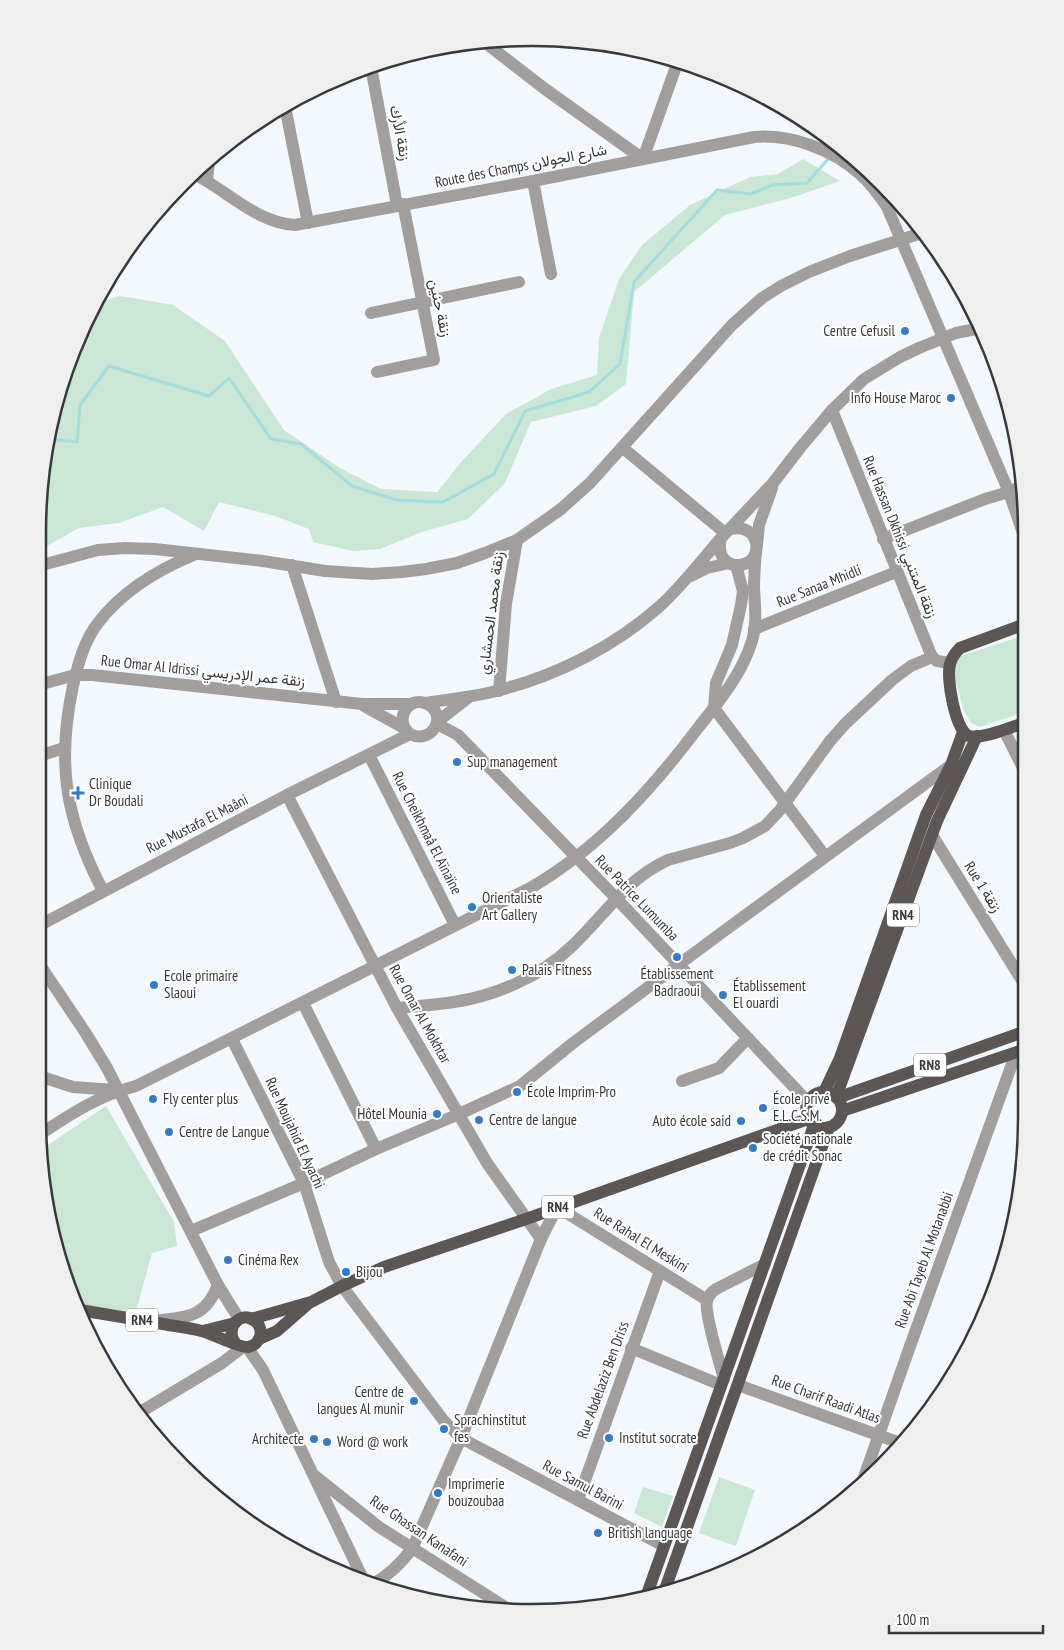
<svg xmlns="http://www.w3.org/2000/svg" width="1064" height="1650" font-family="'PT Sans Narrow',Vazirmatn,sans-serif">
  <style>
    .green { fill: #c9e7d4 }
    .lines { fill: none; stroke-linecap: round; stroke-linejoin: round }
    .stream { stroke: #a2dede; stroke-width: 3 }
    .minor { stroke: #a29e9d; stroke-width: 12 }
    .major { stroke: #5c5654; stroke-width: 12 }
    .poi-dot { fill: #2f7ccc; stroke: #fff; stroke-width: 2 }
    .labels { text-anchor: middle; stroke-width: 4; stroke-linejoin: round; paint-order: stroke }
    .shield { fill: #fff; stroke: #727476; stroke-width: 1 }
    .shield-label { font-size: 14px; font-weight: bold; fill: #36383b }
    .street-label { font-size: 15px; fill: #36383b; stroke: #fff }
    .poi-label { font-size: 15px; fill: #36383b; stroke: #fff; text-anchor: start }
    .rim { fill: none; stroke: #36383b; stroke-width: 2.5 }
  </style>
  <rect width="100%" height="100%" fill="#f3f8ff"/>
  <g class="green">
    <path d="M803 159 840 181 794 197 725 215 634 292 626 384 596 406 531 422 505 483 468 519 422 532 380 549 353 551 313 542 309 529 275 516 219 502 204 531 163 507 119 523 79 528 45 547 42 546V467L54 404 74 362 72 356 88 314 95 303 121 296 173 305 225 341 284 430 340 468 381 489 437 492 463 460 506 414 551 389 597 375 599 338 619 279 642 245 690 205 750 177 778 174Z"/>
    <path d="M1025 635 1024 712 980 727 971 723 964 711 954 675 955 666 961 656Z"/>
    <path d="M106 1106 174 1222 177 1246 152 1253 136 1311 79 1308 64 1277 42 1183V1149Z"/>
    <path d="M719 1477 755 1490 736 1546 699 1533Z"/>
    <path d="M643 1487 673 1496 662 1527 634 1513Z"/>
  </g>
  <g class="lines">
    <path class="stream" d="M47 439 77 442 80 405 109 366 209 396 229 378 271 439 301 444 352 486 397 500 443 502 494 474 525 411 589 392 620 364 634 282 717 190 751 194 772 185 807 183 829 158"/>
    <g class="minor">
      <path d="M483 41 545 89 643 159 678 61"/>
      <path d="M371 67 397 205"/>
      <path d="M285 106 308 223"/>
      <path d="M194 174C228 191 255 222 295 225L533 181 754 137C791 134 832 149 860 174 871 184 879 195 887 207L1009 492 1025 539"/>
      <path d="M207 181 209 161"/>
      <path d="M533 181 551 274"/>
      <path d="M371 313 519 282"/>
      <path d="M377 372 434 360 403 204"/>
      <path d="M832 410 932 657 937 661 950 663"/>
      <path d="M623 448 725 533"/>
      <path d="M731 529C760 522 766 562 740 565 734 566 729 564 725 560 719 554 719 546 721 538L773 483 800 448 832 410 864 379 900 357 919 348 956 333 981 328"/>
      <path d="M883 539 985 499 1009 492 1023 485"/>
      <path d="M757 545 759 525 772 488"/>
      <path d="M42 565 98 550 125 548 155 549 263 561 325 571 372 574 402 572 426 569 457 563 485 553 517 540 561 509 590 483 732 325 762 298 781 286 809 272 850 256 925 232"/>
      <path d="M292 565 336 702"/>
      <path d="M736 565 743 591 741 605 732 645 716 683 714 708 825 856"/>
      <path d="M691 576 707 568 729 563"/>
      <path d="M754 629 896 572"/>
      <path d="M42 684 75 675H92L362 704H412"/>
      <path d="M499 691 506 604 517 540"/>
      <path d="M425 703C450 699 475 697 500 690 558 675 615 646 660 606 682 586 701 561 721 538"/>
      <path d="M364 706 404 728"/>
      <path d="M437 722 469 697"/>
      <path d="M437 724 458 735 616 898 808 1102"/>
      <path d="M1004 730 1024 770"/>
      <path d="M42 755 64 748"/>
      <path d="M369 755 455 925"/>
      <path d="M287 795 397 1008 487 1163 541 1239"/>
      <path d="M932 835 1023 982"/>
      <path d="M103 891C66 820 56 765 73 686 78 664 84 641 98 623 123 590 159 569 196 554"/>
      <path d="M42 924 287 795 410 734C431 745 448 717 429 705 410 693 392 719 410 734"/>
      <path d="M42 968 85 1032 107 1068 218 1285 239 1319"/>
      <path d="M303 1003 376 1149"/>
      <path d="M397 1008C416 1006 436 1005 454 1002 495 996 539 977 570 948 604 917 624 880 668 860L730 843 743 838 765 826 780 810 830 741 845 724 892 680 911 666 932 657"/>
      <path d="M232 1039 304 1183 329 1262 342 1286 444 1421 461 1438 664 1546"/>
      <path d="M42 1077 73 1087 114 1090"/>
      <path d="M682 1081 719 1068 748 1038"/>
      <path d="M42 1133C74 1112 98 1096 136 1086L532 887C600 847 651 790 698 728 719 701 742 674 752 641 757 624 755 606 754 588 754 576 755 563 756 551"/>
      <path d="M191 1231 304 1183 376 1149 459 1114 520 1086 573 1043 724 931 951 765"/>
      <path d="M154 1321C186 1317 205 1319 218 1285"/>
      <path d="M247 1347 263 1370 365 1583"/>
      <path d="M631 1348 721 1385"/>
      <path d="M724 1379C720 1364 704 1312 707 1301 708 1295 712 1292 716 1289L765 1264"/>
      <path d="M738 1385 903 1444"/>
      <path d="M137 1414 222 1363 243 1347"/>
      <path d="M315 1476 379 1527 510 1610"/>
      <path d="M863 1480 909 1349 1016 1053"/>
      <path d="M578 1500 660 1271"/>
      <path d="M371 1585C387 1577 401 1563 412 1549L461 1438 541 1239 557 1207 707 1300"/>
    </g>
    <g class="major">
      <path d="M1024 723C1011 727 982 740 969 736 955 731 946 677 950 664 952 657 956 652 960 648L1025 624"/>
      <path d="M824 1092 840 1058 926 815 951 765 963 732"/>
      <circle cx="824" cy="1110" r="18"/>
      <path d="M836 1097 937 821 977 736"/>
      <path d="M837 1098 1023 1032"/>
      <path d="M842 1111 1023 1050"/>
      <path d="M80 1310C108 1315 136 1319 163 1324 178 1327 194 1328 208 1333 216 1336 241 1348 248 1347 261 1345 265 1329 255 1321 241 1309 223 1329 236 1344"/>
      <path d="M251 1319 311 1302 342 1286 384 1267 526 1219 808 1119"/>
      <path d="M203 1331 235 1323"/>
      <path d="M259 1339 277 1331 309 1303"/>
      <path d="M663 1595 829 1127"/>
      <path d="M646 1597 814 1125"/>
    </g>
  </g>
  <g class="poi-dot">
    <circle cx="905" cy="331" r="5"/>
    <circle cx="951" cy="398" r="5"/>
    <circle cx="457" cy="762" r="5"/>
    <path d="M75.5 785.5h5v5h5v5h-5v5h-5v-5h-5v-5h5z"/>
    <circle cx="472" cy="907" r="5"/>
    <circle cx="677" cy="957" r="5"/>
    <circle cx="512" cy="970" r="5"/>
    <circle cx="154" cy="985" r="5"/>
    <circle cx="723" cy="995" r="5"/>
    <circle cx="517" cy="1092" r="5"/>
    <circle cx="153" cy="1099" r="5"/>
    <circle cx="763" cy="1108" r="5"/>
    <circle cx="437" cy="1114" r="5"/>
    <circle cx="479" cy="1120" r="5"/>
    <circle cx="741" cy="1121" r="5"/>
    <circle cx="169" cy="1132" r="5"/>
    <circle cx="753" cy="1148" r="5"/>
    <circle cx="228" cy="1260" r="5"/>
    <circle cx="346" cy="1272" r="5"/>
    <circle cx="414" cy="1401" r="5"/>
    <circle cx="444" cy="1429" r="5"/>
    <circle cx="609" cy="1438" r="5"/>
    <circle cx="314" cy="1439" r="5"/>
    <circle cx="327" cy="1442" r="5"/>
    <circle cx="438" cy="1493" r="5"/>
    <circle cx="598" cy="1533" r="5"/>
  </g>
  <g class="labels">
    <g class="shield">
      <rect x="887" y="903.5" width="32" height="23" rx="4"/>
      <rect x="914" y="1053.5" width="32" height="23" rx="4"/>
      <rect x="542" y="1195.5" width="32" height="23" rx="4"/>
      <rect x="126" y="1308.5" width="32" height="23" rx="4"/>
    </g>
    <g class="shield-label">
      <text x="903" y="920">RN4</text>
      <text x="930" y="1070">RN8</text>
      <text x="558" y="1212">RN4</text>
      <text x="142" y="1325">RN4</text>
    </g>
    <g class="street-label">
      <text transform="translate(400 133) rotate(79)" y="5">زنقة الأرك</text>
      <text transform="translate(521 166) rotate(-11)" y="5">Route des Champs شارع الجولان</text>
      <text transform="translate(440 308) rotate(78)" y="5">زنقة حنين</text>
      <text transform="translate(900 537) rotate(68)" y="5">Rue Hassan Dkhissi زنقة المتنبي</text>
      <text transform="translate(819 586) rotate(-22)" y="5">Rue Sanaa Mhidli</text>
      <text transform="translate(491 613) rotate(-83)" y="5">زنقة محمد الحمشاري</text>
      <text transform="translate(203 671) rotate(6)" y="5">Rue Omar Al Idrissi زنقة عمر الإدريسي</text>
      <text transform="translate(197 824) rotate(-27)" y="5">Rue Mustafa El Maâni</text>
      <text transform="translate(427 833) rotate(63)" y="5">Rue Cheikhmaâ El Aïnaïne</text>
      <text transform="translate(983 887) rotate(58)" y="5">Rue 1 زنقة</text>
      <text transform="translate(637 898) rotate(46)" y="5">Rue Patrice Lumumba</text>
      <text transform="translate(420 1014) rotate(61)" y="5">Rue Omar Al Mokhtar</text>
      <text transform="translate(295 1133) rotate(65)" y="5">Rue Moujahid El Ayachi</text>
      <text transform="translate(641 1240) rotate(32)" y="5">Rue Rahal El Meskini</text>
      <text transform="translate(924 1260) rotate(-70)" y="5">Rue Abi Tayeb Al Motanabbi</text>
      <text transform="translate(603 1380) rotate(-70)" y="5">Rue Abdelaziz Ben Driss</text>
      <text transform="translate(826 1399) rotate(20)" y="5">Rue Charif Raadi Atlas</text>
      <text transform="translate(583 1485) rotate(28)" y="5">Rue Samul Barini</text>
      <text transform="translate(419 1531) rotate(34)" y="5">Rue Ghassan Kanafani</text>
    </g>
    <g class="poi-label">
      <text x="895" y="336" text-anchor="end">Centre Cefusil</text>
      <text x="941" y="403" text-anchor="end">Info House Maroc</text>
      <text x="467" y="767">Sup management</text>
      <text x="89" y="789">Clinique<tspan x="89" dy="17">Dr Boudali</tspan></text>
      <text x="482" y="903">Orientaliste<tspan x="482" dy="17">Art Gallery</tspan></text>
      <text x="522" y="975">Palais Fitness</text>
      <text x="677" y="979" text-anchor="middle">Établissement<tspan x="677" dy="17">Badraoui</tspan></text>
      <text x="164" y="981">Ecole primaire<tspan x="164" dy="17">Slaoui</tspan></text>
      <text x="733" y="991">Établissement<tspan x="733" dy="17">El ouardi</tspan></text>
      <text x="527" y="1097">École Imprim-Pro</text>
      <text x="163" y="1104">Fly center plus</text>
      <text x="773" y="1104">École privé<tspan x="773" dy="17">E.L.C.S.M.</tspan></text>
      <text x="427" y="1119" text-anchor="end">Hôtel Mounia</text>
      <text x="489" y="1125">Centre de langue</text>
      <text x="731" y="1126" text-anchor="end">Auto école said</text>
      <text x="179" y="1137">Centre de Langue</text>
      <text x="763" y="1144">Société nationale<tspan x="763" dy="17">de crédit Sonac</tspan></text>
      <text x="238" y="1265">Cinéma Rex</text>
      <text x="356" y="1277">Bijou</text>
      <text x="404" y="1397" text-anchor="end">Centre de<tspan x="404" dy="17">langues Al munir</tspan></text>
      <text x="454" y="1425">Sprachinstitut<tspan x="454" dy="17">fes</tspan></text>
      <text x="619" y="1443">Institut socrate</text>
      <text x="304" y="1444" text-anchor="end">Architecte</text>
      <text x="337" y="1447">Word @ work</text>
      <text x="448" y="1489">Imprimerie<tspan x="448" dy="17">bouzoubaa</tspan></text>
      <text x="608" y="1538">British language</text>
    </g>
  </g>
  <path d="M0 0H1064V1650H0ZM532 46H532A486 486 0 0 1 1018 532V1118A486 486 0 0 1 532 1604H532A486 486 0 0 1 46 1118V532A486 486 0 0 1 532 46Z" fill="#efefef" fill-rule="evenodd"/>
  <path class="rim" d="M532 46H532A486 486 0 0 1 1018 532V1118A486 486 0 0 1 532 1604H532A486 486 0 0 1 46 1118V532A486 486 0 0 1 532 46Z"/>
  <path d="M889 1625v8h154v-8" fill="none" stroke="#36383b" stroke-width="2.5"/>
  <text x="896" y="1625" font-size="15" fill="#36383b" stroke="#ffffff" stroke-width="4" paint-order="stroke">100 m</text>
</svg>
